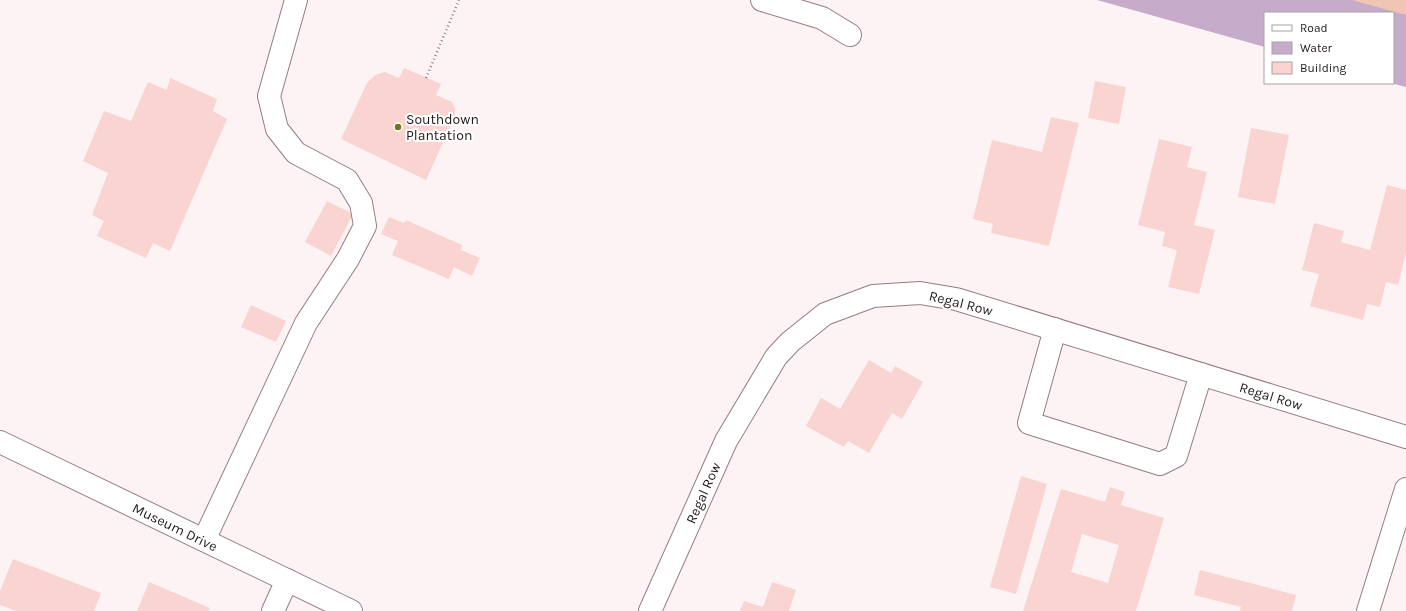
<svg xmlns="http://www.w3.org/2000/svg" width="1406" height="611" font-family="Karla,sans-serif">
  <style>
    .green { fill: #efc6b3 }
    .water { fill: #c7abca }
    .building { fill: #fad4d0; fill-rule: evenodd }
    .lines { fill: none; stroke-linecap: round; stroke-linejoin: round }
    .minor-casing { stroke: #947d82; stroke-width: 24 }
    .path { stroke: #8b8183; stroke-width: 2.5; stroke-dasharray: 1 3; stroke-linecap: butt }
    .minor { stroke: #fff; stroke-width: 22 }
    .poi-dot { fill: #747419; stroke: #fff; stroke-width: 1.5 }
    .labels { text-anchor: middle; stroke-width: 4; stroke-linejoin: round; paint-order: stroke }
    .poi-label { font-size: 14px; fill: #201719; stroke: #fff; text-anchor: start }
    .street-label { font-size: 14px; fill: #201719; stroke: #fff }
  </style>
  <rect width="100%" height="100%" fill="#fdf2f4"/>
  <path class="green" d="M1295 0H1406V35L1393 13Z"/>
  <path class="water" d="M1097 0H1352L1406 15V87L1391 83H1393V13H1265V47Z"/>
  <g class="building">
    <path d="M404 68 441 84 436 95 452 102 455 108V116L426 180 341 139 367 83 375 75 385 72 399 78Z"/>
    <path d="M170 78 217 99 213 111 227 119 170 251 153 243 146 258 97 236 104 221 92 215 108 173 83 161 104 111 131 121 148 82 167 90Z"/>
    <path d="M1095 81 1126 87 1119 124 1088 118Z"/>
    <path d="M1051 117 1079 123 1049 246 991 233 993 224 973 219 992 140 1042 152Z"/>
    <path d="M1251 128 1289 135 1275 204 1238 197Z"/>
    <path d="M1159 139 1192 147 1187 167 1207 172 1194 225 1215 230 1199 294 1168 287 1177 250 1162 246 1165 232 1138 225Z"/>
    <path d="M1387 185 1406 190V253L1398 285 1386 282 1380 307 1367 304 1363 320 1310 306 1319 274 1302 270 1314 223 1344 231 1341 242 1370 250Z"/>
    <path d="M327 201 353 214 331 256 305 242Z"/>
    <path d="M389 217 404 223 406 220 462 245 461 250 480 258 472 276 454 267 449 279 392 255 398 241 381 234Z"/>
    <path d="M251 305 286 321 276 342 241 327Z"/>
    <path d="M869 360 891 373 895 366 923 382 902 419 892 413 869 453 848 441 844 447 806 426 821 398 840 409Z"/>
    <path d="M1021 476 1047 484 1016 594 990 587Z"/>
    <path d="M1110 487 1125 492 1121 505 1164 518 1136 611H1023L1061 489 1105 502ZM1082 534 1119 545 1108 583 1071 572Z"/>
    <path d="M13 559 101 593 94 611H16L0 605V591Z"/>
    <path d="M1200 570 1296 595 1292 611H1240L1241 607 1194 595Z"/>
    <path d="M149 582 210 608 208 611H137Z"/>
    <path d="M772 582 796 590 789 611H740L744 601 763 607Z"/>
  </g>
  <g class="lines">
    <g class="minor-casing">
      <g id="minor">
        <path d="M762 0 822 18 850 35"/>
        <path d="M1055 329 1029 423 1160 464 1176 456 1201 374"/>
        <path d="M0 442 351 611"/>
        <path d="M204 540 306 323 348 259 365 226 361 203 347 180 296 153 277 129 269 96 296 0"/>
        <path d="M273 611 287 580"/>
        <path d="M650 611 726 441 776 357 790 342 825 314 873 296 920 293 956 299 1406 437"/>
        <path d="M1368 611 1406 489"/>
      </g>
    </g>
    <path class="path" d="M426 78 459 0"/>
    <use href="#minor" class="minor"/>
  </g>
  <circle class="poi-dot" cx="398" cy="127" r="4"/>
  <g class="labels">
    <g class="poi-label">
      <text x="406" y="124">Southdown<tspan x="406" dy="16">Plantation</tspan></text>
    </g>
    <g class="street-label">
      <text transform="translate(961 303) rotate(14)" y="5">Regal Row</text>
      <text transform="translate(1271 396) rotate(17)" y="5">Regal Row</text>
      <text transform="translate(703 493) rotate(-66)" y="5">Regal Row</text>
      <text transform="translate(175 527) rotate(26)" y="5">Museum Drive</text>
    </g>
  </g>
  <rect x="1264" y="12" width="130" height="72" fill="#ffffff" stroke="#a6a2a3"/>
  <rect x="1272" y="25" width="20" height="6" fill="#ffffff" stroke="#a6a2a3"/>
  <text x="1300" y="32" font-size="12" fill="#201719">Road</text>
  <rect x="1272" y="42" width="20" height="12" fill="#c7abca" stroke="#a6a2a3"/>
  <text x="1300" y="52" font-size="12" fill="#201719">Water</text>
  <rect x="1272" y="62" width="20" height="12" fill="#fad4d0" stroke="#a6a2a3"/>
  <text x="1300" y="72" font-size="12" fill="#201719">Building</text>
</svg>
